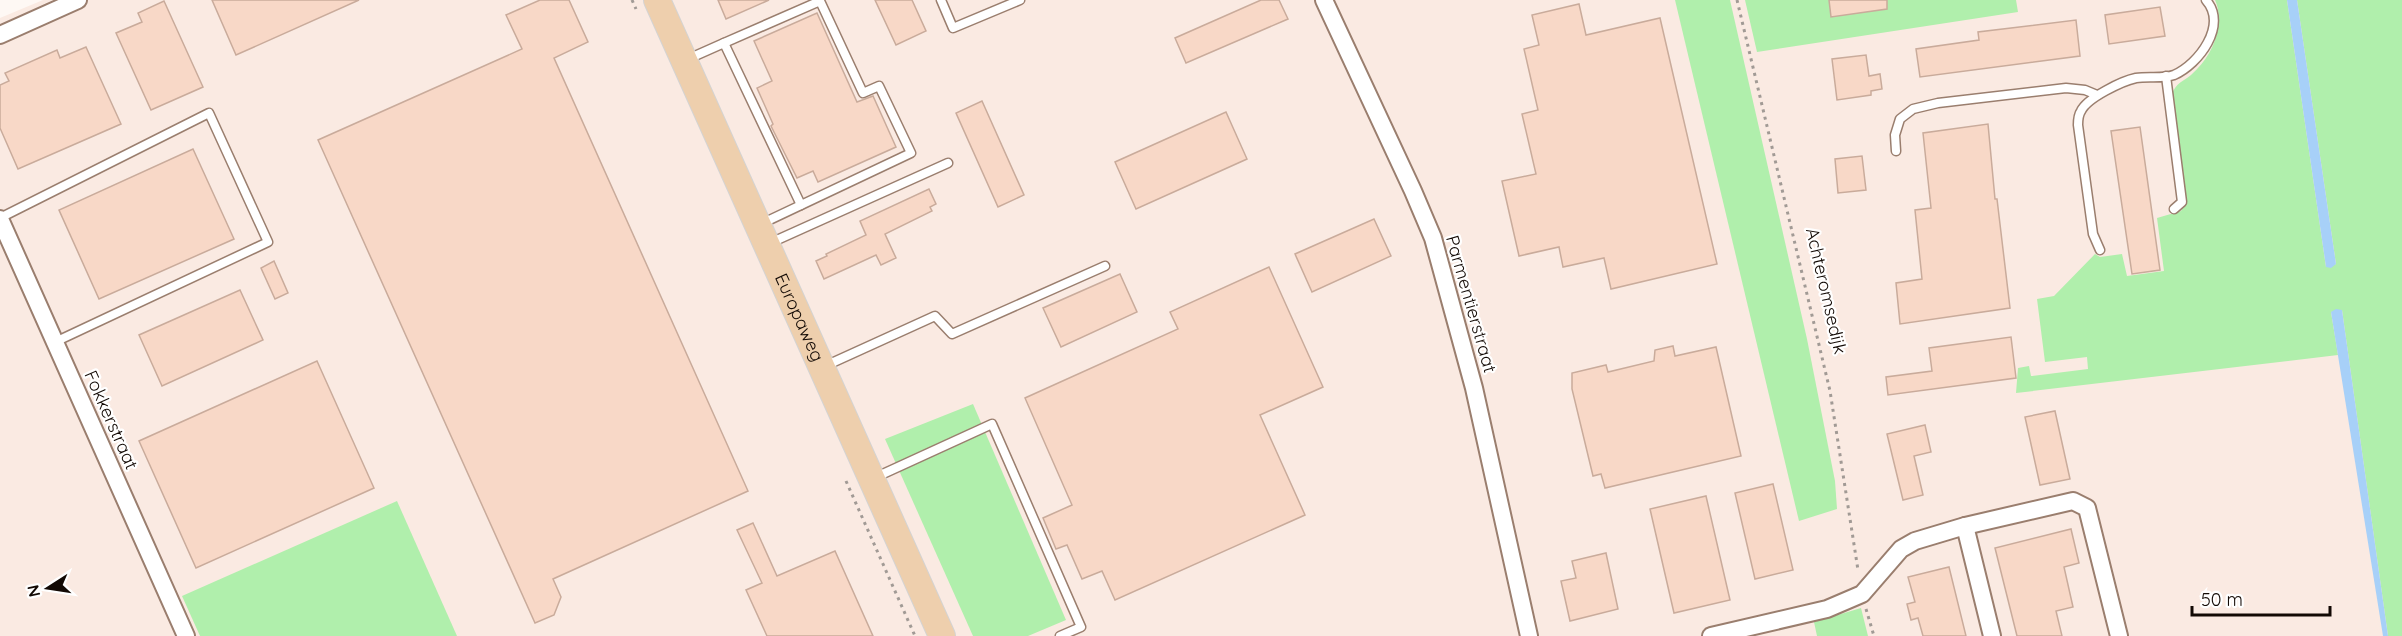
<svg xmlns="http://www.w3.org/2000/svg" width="2402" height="636" font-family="Quicksand,sans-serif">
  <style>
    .built { fill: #faeae2 }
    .green { fill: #b0efac }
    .water { fill: #a7d0f8 }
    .building { fill: #f8d8c7; stroke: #c9ab9b; stroke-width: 1.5 }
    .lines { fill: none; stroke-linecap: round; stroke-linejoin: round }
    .service-casing { stroke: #9a7e6e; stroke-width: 11 }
    .minor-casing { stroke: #9a7e6e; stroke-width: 20 }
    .primary-casing { stroke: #d4d3d2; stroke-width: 28 }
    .path { stroke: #a19a95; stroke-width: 3; stroke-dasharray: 3 4.5; stroke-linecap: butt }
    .service { stroke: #fff; stroke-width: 8 }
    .minor { stroke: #fff; stroke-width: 16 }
    .primary { stroke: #eecfad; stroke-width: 26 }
    .labels { text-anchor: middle; stroke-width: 4.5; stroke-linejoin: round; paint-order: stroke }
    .street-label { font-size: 18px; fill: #120904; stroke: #fff }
  </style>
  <rect width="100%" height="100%" fill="#fef8f4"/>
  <path class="built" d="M43 0H2402V636H0V18Z"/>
  <g class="green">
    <path d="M1675 0H1730L1807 339 1835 481 1837 509 1799 521Z"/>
    <path d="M1745 0H2016L2018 12 1757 52Z"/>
    <path d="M2215 0H2287L2326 267 2336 264 2297 0H2402V636H2388L2342 310 2331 312 2338 355 2016 393 2018 368 2029 366 2031 376 2088 369 2087 357 2045 362 2037 299 2054 296 2095 254 2100 257 2122 254 2127 276 2164 271 2157 218 2181 211 2186 203 2172 94C2176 83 2182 82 2191 75 2206 61 2215 47 2218 27 2219 18 2219 8 2215 0Z"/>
    <path d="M973 404 1066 620 1028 636H973L885 439Z"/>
    <path d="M397 501 457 636H200L182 596Z"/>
    <path d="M1861 608 1868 636H1817L1814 622Z"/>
  </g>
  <g class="water">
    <path d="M2287 0H2297L2336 264 2331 268 2326 267Z"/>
    <path d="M2336 309 2342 310 2388 636H2383L2331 312Z"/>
  </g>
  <g class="building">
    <path d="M212 0H359L236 55Z"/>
    <path d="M540 0H569L588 42 554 58 748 491 553 579 561 597 554 615 535 623 318 140 522 49 506 15Z"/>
    <path d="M718 0H769L726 19Z"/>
    <path d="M875 0H912L926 31 896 45Z"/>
    <path d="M1261 0H1279L1288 19 1186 63 1175 38Z"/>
    <path d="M1829 0H1887V9L1831 17Z"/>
    <path d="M164 1 203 87 151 110 116 33 142 22 138 13Z"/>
    <path d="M1579 4 1586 35 1660 18 1717 264 1611 289 1604 258 1563 267 1559 247 1519 256 1502 181 1536 174 1522 114 1538 110 1524 49 1539 45 1532 15Z"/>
    <path d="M2160 7 2165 36 2109 44 2105 15Z"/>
    <path d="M817 13 857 102 873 96 896 147 818 182 813 171 797 178 771 126 773 124 757 88 772 81 754 41Z"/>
    <path d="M2076 20 2080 56 1920 77 1916 49 1979 40 1978 32Z"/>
    <path d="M86 47 121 124 18 169 0 128V85L9 81 5 73 57 50 60 58Z"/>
    <path d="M1866 55 1869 76 1880 74 1882 89 1871 91V95L1837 100 1832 59Z"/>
    <path d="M982 101 1024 195 998 207 956 113Z"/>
    <path d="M1226 112 1247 159 1136 209 1115 162Z"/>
    <path d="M1988 124 1995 199H1997L2010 308 1900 324 1896 283 1922 279 1915 210 1931 208 1923 133Z"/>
    <path d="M2140 127 2160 270 2132 274 2111 131Z"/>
    <path d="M193 149 234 239 99 299 59 210Z"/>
    <path d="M1862 156 1866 190 1838 193 1835 159Z"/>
    <path d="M929 189 936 204 930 207 932 211 885 234 896 258 881 265 876 255 824 279 816 261 827 256 826 254 866 235 860 221Z"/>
    <path d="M1374 219 1391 256 1312 292 1295 254Z"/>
    <path d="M274 261 288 293 275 299 261 268Z"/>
    <path d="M1269 267 1323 387 1260 415 1305 515 1115 600 1102 571 1082 579 1067 545 1056 549 1043 518 1072 505 1025 398 1178 329 1170 312Z"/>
    <path d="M1120 274 1137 312 1061 347 1043 308Z"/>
    <path d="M240 290 263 340 162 386 139 335Z"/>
    <path d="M2011 337 2016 378 1888 395 1886 377 1932 371 1929 348Z"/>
    <path d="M1673 346 1675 356 1716 347 1741 456 1605 488 1601 474 1593 476 1572 389V373L1606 365 1608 372 1654 361 1655 350Z"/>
    <path d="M317 361 374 488 196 568 139 441Z"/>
    <path d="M2055 411 2070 479 2040 485 2025 417Z"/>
    <path d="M1925 425 1931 452 1914 456 1923 495 1903 500 1887 434Z"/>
    <path d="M1773 484 1793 570 1755 579 1735 493Z"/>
    <path d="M1706 496 1730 600 1674 613 1650 509Z"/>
    <path d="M753 523 777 576 835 551 873 636H767L746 590 762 583 737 530Z"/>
    <path d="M2071 529 2079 563 2064 567 2073 607 2056 611 2062 636H2017L1995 548Z"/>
    <path d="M1606 553 1618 609 1570 621 1561 581 1576 578 1572 561Z"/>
    <path d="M1949 567 1966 636H1923L1918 618 1911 620 1907 604 1915 602 1908 577Z"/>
  </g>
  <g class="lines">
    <g class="service-casing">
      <g id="service">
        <path d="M941 0 953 28 1020 0"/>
        <path d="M724 43 820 1 863 93 879 86 911 153 761 224"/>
        <path d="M688 59 724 43 801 205"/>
        <path d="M2166 76 2182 202 2174 209"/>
        <path d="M1896 151 1895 135 1900 119 1913 109 1938 103 2066 88 2085 90 2097 95"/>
        <path d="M0 218 209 113 268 242 55 342"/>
        <path d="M768 244 948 163"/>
        <path d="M2100 250 2093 234 2078 125C2078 121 2079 114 2081 111 2087 98 2122 81 2136 78 2148 76 2163 79 2174 75 2199 64 2228 25 2206 0"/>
        <path d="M825 366 935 316 952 334 1105 266"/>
        <path d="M874 478 992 424 1081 627 1060 636"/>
      </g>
    </g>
    <g class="minor-casing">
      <g id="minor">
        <path d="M1324 0 1413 191 1433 238 1474 388 1529 636"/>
        <path d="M0 35 78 0"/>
        <path d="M0 219 186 636"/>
        <path d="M1965 526 1992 636"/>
        <path d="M1711 636 1827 609 1862 594 1901 549 1915 541 1965 526 2073 501 2087 508 2119 636"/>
      </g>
    </g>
    <g class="primary-casing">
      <g id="primary">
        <path id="s1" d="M657 0 942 636"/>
      </g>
    </g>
    <g class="path">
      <path d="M632 0 636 9"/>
      <path d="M1737 0 1830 391 1858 570"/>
      <path d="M846 481 915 636"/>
      <path d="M1866 609 1874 636"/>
    </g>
    <use href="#service" class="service"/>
    <use href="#minor" class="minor"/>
    <use href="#primary" class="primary"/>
  </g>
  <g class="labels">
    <g class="street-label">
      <text transform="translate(1826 291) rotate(77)" y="6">Achteromsedijk</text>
      <text transform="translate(1471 304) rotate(74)" y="6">Parmentierstraat</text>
      <text dy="6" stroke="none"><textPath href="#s1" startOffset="348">Europaweg</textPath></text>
      <text transform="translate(111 420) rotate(66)" y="6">Fokkerstraat</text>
    </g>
  </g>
  <g transform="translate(48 588) rotate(258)" stroke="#ffffff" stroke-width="4.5" paint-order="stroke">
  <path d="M0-4.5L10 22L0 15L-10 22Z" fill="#120904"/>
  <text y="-9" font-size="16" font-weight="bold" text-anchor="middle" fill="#120904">N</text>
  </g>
  <path d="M2192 606v9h138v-9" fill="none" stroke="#120904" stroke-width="3"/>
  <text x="2201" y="606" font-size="18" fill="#120904" stroke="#ffffff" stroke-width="4.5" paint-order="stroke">50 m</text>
</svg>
